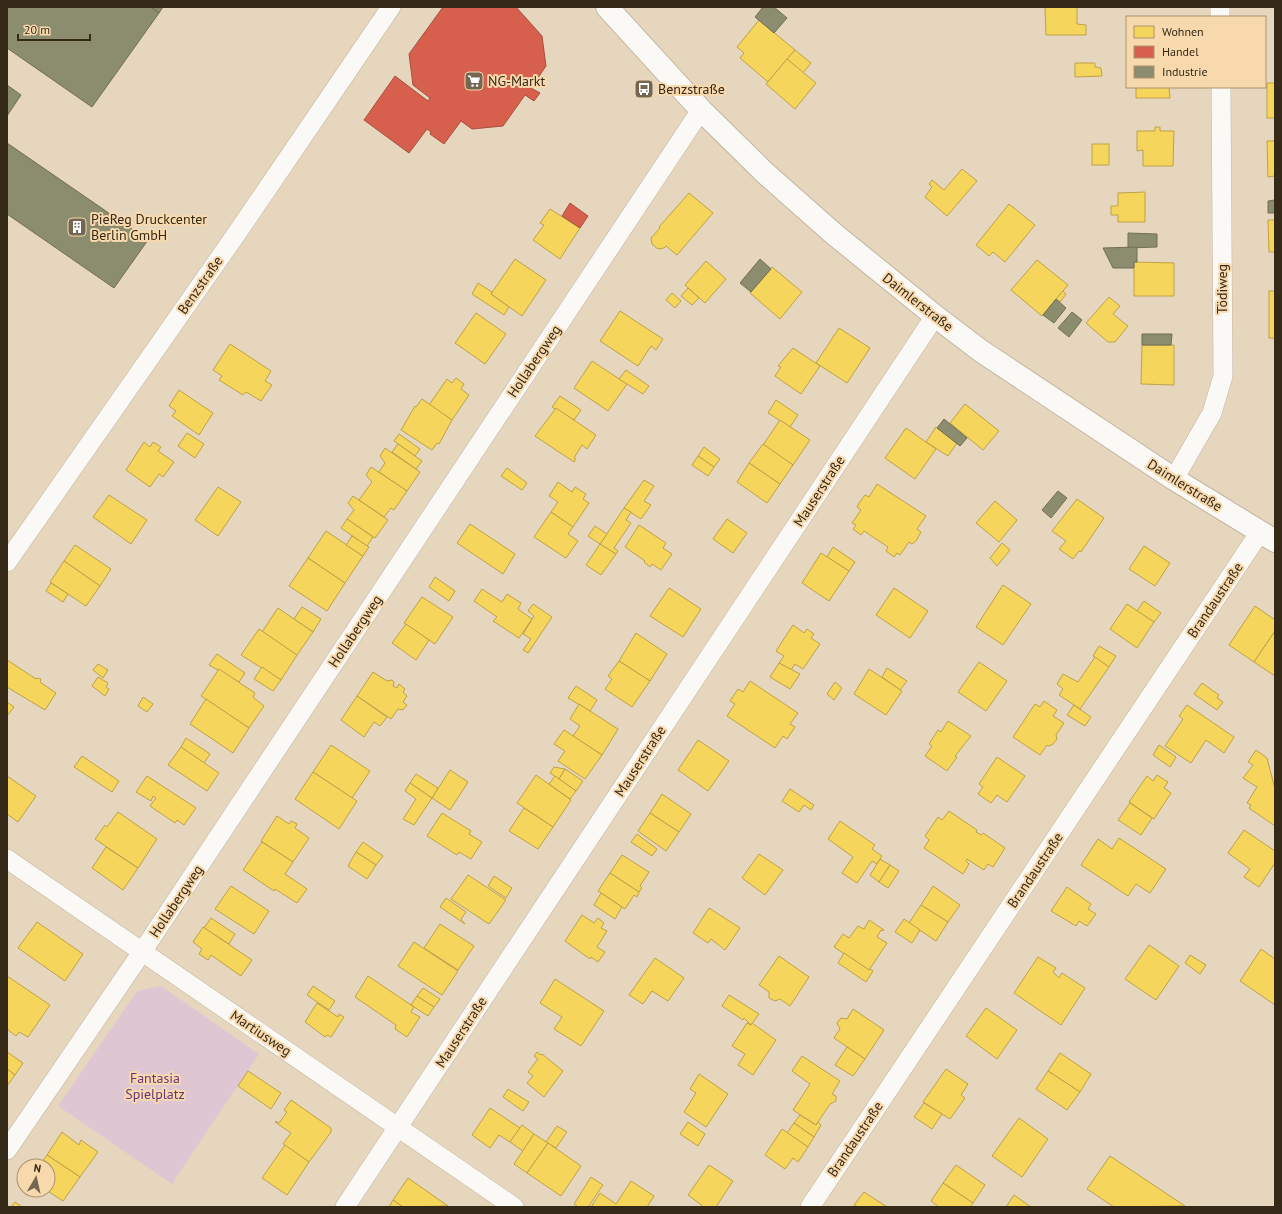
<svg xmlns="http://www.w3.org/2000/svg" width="1282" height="1214" font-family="'PT Sans',sans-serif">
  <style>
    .green { fill: #dfc6d3 }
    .homes { fill: #f6d55c; stroke: #bca148 }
    .shops { fill: #d6604d; stroke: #a6503d }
    .industry { fill: #8c8c6e; stroke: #726e54 }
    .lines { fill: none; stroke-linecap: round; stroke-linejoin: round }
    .minor-casing { stroke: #c1b4a1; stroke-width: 20 }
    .tertiary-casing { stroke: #c1b4a1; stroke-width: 24 }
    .minor { stroke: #fbf9f5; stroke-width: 19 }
    .tertiary { stroke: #fbf9f5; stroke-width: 22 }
    .labels { text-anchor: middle; stroke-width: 4; stroke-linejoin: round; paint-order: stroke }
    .poi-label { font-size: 14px; fill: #352918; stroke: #f8d9ad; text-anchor: start }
    .street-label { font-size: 14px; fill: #352918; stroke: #f8d9ad }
    .park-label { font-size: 14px; fill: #68347a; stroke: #f8d9ad }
  </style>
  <rect width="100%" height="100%" fill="#e7d6be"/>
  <path class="green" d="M161 986 259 1054 172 1184 58 1106 137 991Z"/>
  <g class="homes">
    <path d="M1045 7H1077V24L1086 25V35H1046Z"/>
    <path d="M759 20 795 50 768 82 740 58 744 53 737 47Z"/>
    <path d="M795 50 811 63 803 73 787 59Z"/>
    <path d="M787 59 816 83 795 109 766 84Z"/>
    <path d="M1075 63H1095V67L1101 68 1102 76 1075 77Z"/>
    <rect x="1267" y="83" width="8" height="35"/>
    <path d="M1136 87H1169L1170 98H1136Z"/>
    <path d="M1155 127H1160V131H1174L1173 166H1143V150L1137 151V131H1155Z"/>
    <path d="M1267 141H1275V176L1268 177Z"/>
    <rect x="1092" y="144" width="17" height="21"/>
    <path d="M962 169 977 181 947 216 925 197 932 187 929 184 932 180 944 190Z"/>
    <path d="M1145 192V222H1118V215H1111V206H1118V193Z"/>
    <path d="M689 193 713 213 677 255 666 246 664 248 658 249 652 244 651 238 660 228 659 227Z"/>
    <path d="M1009 204 1035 225 1005 262 993 252 989 256 976 245Z"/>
    <path d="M550 209 580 228 560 259 533 240 544 225 540 223Z"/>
    <path d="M1268 220H1275V252H1269Z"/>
    <path d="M515 259 546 280 522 316 491 294Z"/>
    <path d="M1037 260 1068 285 1042 316 1011 290Z"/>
    <path d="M706 261 726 279 705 303 685 285Z"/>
    <path d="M1134 262 1174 263V296H1134Z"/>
    <path d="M772 267 802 292 780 319 750 293Z"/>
    <path d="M478 283 492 292 491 294 509 307 504 315 472 294Z"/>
    <path d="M688 288 699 298 692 305 681 296Z"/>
    <path d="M1063 291 1066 294 1060 302 1056 299Z"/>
    <rect x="1269" y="291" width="6" height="47"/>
    <path d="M672 293 681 301 675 308 666 300Z"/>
    <path d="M1109 297 1120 306 1113 314 1128 326 1115 342H1108L1086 323Z"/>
    <path d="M620 311 663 339 656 350 651 346 638 366 600 341Z"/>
    <path d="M476 313 506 334 485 364 455 343Z"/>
    <path d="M839 328 870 348 847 383 816 363Z"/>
    <path d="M230 344 271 371 265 381 272 385 261 401 246 392 243 395 219 380 222 376 213 370Z"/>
    <path d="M1142 345H1174V385L1141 384Z"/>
    <path d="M793 348 820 366 801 394 775 376 781 367 778 366Z"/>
    <path d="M592 361 627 384 608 411 574 388Z"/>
    <path d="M626 370 649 386 643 394 619 379Z"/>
    <path d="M456 378 464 384 461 389 469 395 452 420 429 405 447 379 452 383Z"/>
    <path d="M179 390 213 413 199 435 172 416 176 411 169 406Z"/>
    <path d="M560 396 581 410 574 420 552 407Z"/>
    <path d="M422 399 452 420 439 444 437 443 432 450 401 430 415 406 416 407Z"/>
    <path d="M776 400 798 415 790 427 768 413Z"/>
    <path d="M965 404 999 431 983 450 950 423Z"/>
    <path d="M556 408 596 435 587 449 582 445 574 458 576 459 574 462 535 436Z"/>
    <path d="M780 420 810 440 793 465 763 445Z"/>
    <path d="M936 427 957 443 948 456 926 442Z"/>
    <path d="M906 428 936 449 915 479 885 458Z"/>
    <path d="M187 433 204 444 195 458 178 446Z"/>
    <path d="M399 434 420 449 415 456 394 441Z"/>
    <path d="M144 442 150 447 153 442 161 447 158 451 174 462 163 477 159 474 150 487 126 470Z"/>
    <path d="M398 444 422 461 416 469 392 452Z"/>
    <path d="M763 444 793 465 780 484 749 463Z"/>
    <path d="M704 447 720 459 714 467 698 456Z"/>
    <path d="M385 448 420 472 407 491 379 472 385 463 380 456Z"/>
    <path d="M698 456 714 467 708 476 692 465Z"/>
    <path d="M749 463 780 484 767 503 737 482Z"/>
    <path d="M371 467 407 491 394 510 391 508 384 517 359 500 372 482 366 475Z"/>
    <path d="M507 468 527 483 522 490 501 476Z"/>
    <path d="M644 480 654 486 644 501 651 505 641 519 624 508Z"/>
    <path d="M558 482 572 492 575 487 586 494 583 499 589 503 573 527 551 512 558 502 549 496Z"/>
    <path d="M877 484 926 516 917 529 921 532 916 541 912 544 909 542 900 555 897 553 894 557 886 551 888 547 864 531 861 535 853 529 856 525 852 523 861 510 857 507 859 503 865 495 869 497Z"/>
    <path d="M218 487 241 502 218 536 195 520Z"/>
    <path d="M109 495 147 520 131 544 93 517Z"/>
    <path d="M353 496 388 520 375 538 347 519 354 510 348 503Z"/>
    <path d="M1077 499 1104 518 1081 552 1079 551 1073 559 1059 549 1066 541 1052 531Z"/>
    <path d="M995 501 1017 520 999 542 976 523Z"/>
    <path d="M624 508 631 512 626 520 631 523 614 548 618 551 616 554 600 544Z"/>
    <path d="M551 512 573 527 568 534 578 541 566 558 534 537Z"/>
    <path d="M347 519 373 537 367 546 341 528Z"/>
    <path d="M727 519 747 533 733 553 713 539Z"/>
    <path d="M470 524 515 554 503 574 457 543Z"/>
    <path d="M639 525 666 543 663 548 672 554 661 570 652 564 650 567 644 562 645 561 625 547Z"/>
    <path d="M595 526 607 534 600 544 588 536Z"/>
    <path d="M326 531 363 556 345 583 308 558Z"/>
    <path d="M352 536 369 547 363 556 346 545Z"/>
    <path d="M1002 543 1010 550 997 566 990 558Z"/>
    <path d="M600 544 616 554 601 575 586 565Z"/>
    <path d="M75 545 111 569 100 586 64 561Z"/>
    <path d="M1144 546 1170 563 1155 586 1129 569Z"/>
    <path d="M833 547 855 562 849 571 827 557Z"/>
    <path d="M821 553 849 571 829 601 802 583Z"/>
    <path d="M308 558 345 583 327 611 289 586Z"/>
    <path d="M64 561 100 586 86 606 50 582Z"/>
    <path d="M435 577 455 591 449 601 429 587Z"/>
    <path d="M51 583 68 594 63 602 46 591Z"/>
    <path d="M1003 585 1031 604 1003 645 976 627Z"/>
    <path d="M669 588 701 609 683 637 650 616Z"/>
    <path d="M894 588 928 611 910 638 876 615Z"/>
    <path d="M482 589 502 602 507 594 521 603 518 609 532 619 519 638 493 621 497 617 474 601Z"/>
    <path d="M422 597 453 617 435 644 404 623Z"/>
    <path d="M1144 601 1161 613 1154 622 1137 611Z"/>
    <path d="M533 604 552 617 528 653 523 650 531 639 523 634 534 616 528 611Z"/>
    <path d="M1127 604 1154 622 1137 648 1110 629Z"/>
    <path d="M1255 606 1275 620V631L1254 662 1229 645Z"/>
    <path d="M302 607 321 619 313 632 294 619Z"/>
    <path d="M278 608 313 632 297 655 262 632Z"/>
    <path d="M406 624 429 640 416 660 392 643Z"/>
    <path d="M793 625 804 633 807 629 814 634 811 638 820 644 803 669 795 664 791 670 779 663 784 656 776 651Z"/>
    <path d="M259 629 297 655 281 680 241 655Z"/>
    <path d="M1275 631V676L1254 662Z"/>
    <path d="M636 633 667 654 650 681 619 661Z"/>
    <path d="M1099 646 1116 656 1109 667 1093 656Z"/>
    <path d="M217 654 245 673 239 682 209 665Z"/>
    <path d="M1095 657 1109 667 1080 709 1059 695 1063 689 1057 684 1063 674 1078 682Z"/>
    <path d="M7 660 36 679 37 678 41 679 40 682 56 693 45 710 7 687Z"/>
    <path d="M619 661 650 681 632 707 605 689 612 679 608 676Z"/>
    <path d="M979 662 1007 681 986 711 958 692Z"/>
    <path d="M779 663 800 674 790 689 770 677Z"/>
    <path d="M98 664 108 670 103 678 93 670Z"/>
    <path d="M262 667 281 680 273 691 254 679Z"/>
    <path d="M887 668 907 681 900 690 882 677Z"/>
    <path d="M219 669 255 693 253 697 264 706 249 728 201 696Z"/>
    <path d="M869 669 902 691 886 715 854 694Z"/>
    <path d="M373 672 387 681 392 680 394 682 393 686 397 688 399 684 405 689 403 692 407 696 403 702 407 705 403 710 398 709 391 719 357 696Z"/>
    <path d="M98 677 108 683 106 687 109 689 105 696 92 686Z"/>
    <path d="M750 681 798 713 790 724 795 727 787 739 783 736 775 748 727 716 735 704 730 701 738 689 743 692Z"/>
    <path d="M835 682 842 688 834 700 827 694Z"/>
    <path d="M1202 683 1219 695 1217 698 1223 702 1217 710 1194 694Z"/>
    <path d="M576 686 597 700 590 711 568 698Z"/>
    <path d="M357 696 387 717 380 726 374 722 364 737 341 720Z"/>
    <path d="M143 697 153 704 147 712 138 706Z"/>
    <path d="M206 699 249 728 233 753 190 724Z"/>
    <path d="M1044 701 1057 710 1053 716 1064 723 1056 735 1057 739 1053 744 1049 746 1047 745 1040 755 1013 737 1035 704 1040 707Z"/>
    <path d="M7 702 14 707 7 716Z"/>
    <path d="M579 704 618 729 602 755 573 736 580 726 570 719Z"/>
    <path d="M1074 705 1091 717 1085 726 1067 715Z"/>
    <path d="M1187 705 1234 737 1224 753 1206 740 1191 763 1165 746 1183 719 1179 716Z"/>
    <path d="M948 721 971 736 955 756 957 757 947 771 925 756 932 746 929 744 938 730 941 732Z"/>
    <path d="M564 730 602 755 585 779 558 761 565 751 554 744Z"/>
    <path d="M186 738 210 754 204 763 181 747Z"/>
    <path d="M698 740 729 761 708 791 678 770Z"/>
    <path d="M331 745 370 771 352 798 313 772Z"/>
    <path d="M1159 745 1176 757 1170 767 1153 755Z"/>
    <path d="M181 747 219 773 207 791 168 765Z"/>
    <path d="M1256 750 1267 758 1275 789V826L1249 808 1251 805 1247 803 1257 787 1243 778 1253 765 1248 762Z"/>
    <path d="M82 756 119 781 112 792 74 767Z"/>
    <path d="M997 757 1025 776 1007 802 997 795 991 803 978 794 983 787 979 784Z"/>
    <path d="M554 767 565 769 559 779 550 773Z"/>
    <path d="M565 769 583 781 576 791 559 779Z"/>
    <path d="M450 770 468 782 450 810 432 798Z"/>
    <path d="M313 772 357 801 339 829 295 799Z"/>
    <path d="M416 774 438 788 432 798 410 783Z"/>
    <path d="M536 775 571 800 553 827 517 803Z"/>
    <path d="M1157 775 1168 782 1164 788 1171 793 1154 819 1129 802 1147 776 1153 781Z"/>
    <path d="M7 776 36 796 18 822 7 814Z"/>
    <path d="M147 776 196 808 184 825 177 820 175 823 150 806 156 798 153 796 151 801 136 792Z"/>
    <path d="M555 776 576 791 570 799 549 784Z"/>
    <path d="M410 783 432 798 414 825 403 819 416 799 405 791Z"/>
    <path d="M790 789 814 805 811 810 804 805 799 812 782 801Z"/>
    <path d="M662 794 691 814 679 832 650 813Z"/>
    <path d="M1130 803 1152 818 1141 835 1118 820Z"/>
    <path d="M524 808 553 827 538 849 509 831Z"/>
    <path d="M949 811 977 830 976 832 981 835 983 833 1005 848 993 867 988 864 984 870 967 859 966 861 969 864 963 874 924 848 929 840 925 836 938 817 942 820Z"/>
    <path d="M118 812 157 839 138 868 95 839 105 825 107 827Z"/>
    <path d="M442 813 471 831 469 834 482 842 471 859 459 852 457 855 427 836Z"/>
    <path d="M650 813 679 832 666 851 638 831Z"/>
    <path d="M277 816 289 824 291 821 297 824 295 828 309 838 293 862 261 841Z"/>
    <path d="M840 821 875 845 872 849 882 856 877 864 872 861 857 883 842 873 853 857 828 839Z"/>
    <path d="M1244 830 1275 851V863L1259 887 1244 877 1250 869 1228 853Z"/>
    <path d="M637 834 657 849 652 856 631 842Z"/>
    <path d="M1119 838 1166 869 1150 893 1136 884 1128 896 1081 865 1098 839 1112 849Z"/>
    <path d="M262 842 293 862 285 874 307 889 297 903 275 889 274 891 243 870Z"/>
    <path d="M363 842 383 856 376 865 356 852Z"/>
    <path d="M106 847 138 868 123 890 92 868Z"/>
    <path d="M356 852 376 865 367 879 348 866Z"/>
    <path d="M759 854 783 870 765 895 742 878Z"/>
    <path d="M622 855 649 872 640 886 642 888 639 892 610 873Z"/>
    <path d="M880 859 890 865 879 882 870 875Z"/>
    <path d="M890 865 899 871 888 888 879 882Z"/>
    <path d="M610 873 639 892 637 897 634 895 625 909 598 891Z"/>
    <path d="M468 875 506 900 489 924 451 899Z"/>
    <path d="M494 876 512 888 506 898 488 886Z"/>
    <path d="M231 886 269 911 254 934 215 909Z"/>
    <path d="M933 886 960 905 948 922 921 905Z"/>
    <path d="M1067 887 1091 904 1088 909 1096 914 1087 926 1079 921 1076 926 1051 911Z"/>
    <path d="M601 893 622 907 615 919 594 905Z"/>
    <path d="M446 898 466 912 461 919 465 924 440 907Z"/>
    <path d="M921 905 948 922 936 941 909 923Z"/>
    <path d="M709 908 740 928 725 950 711 939 708 943 693 933Z"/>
    <path d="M582 915 594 923 598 918 604 923 601 928 607 931 597 947 605 952 598 962 591 957 590 959 565 941Z"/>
    <path d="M211 918 235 934 229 944 204 928Z"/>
    <path d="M904 919 920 930 912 943 895 932Z"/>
    <path d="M869 920 884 930 883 931 881 930 877 937 887 943 869 970 834 947 843 934 849 938 858 926 864 929Z"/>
    <path d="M37 922 83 954 65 981 18 948Z"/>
    <path d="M440 924 474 946 458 970 424 948Z"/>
    <path d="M203 927 252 960 241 976 211 955 208 960 199 954 202 949 193 942Z"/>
    <path d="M414 942 458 971 442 995 398 966Z"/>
    <path d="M1149 945 1179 966 1156 1000 1125 979Z"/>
    <path d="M1261 949 1275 959V1005L1240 981Z"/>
    <path d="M844 953 869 970 870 969 873 971 866 982 838 963Z"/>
    <path d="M1190 955 1206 965 1200 974 1185 963Z"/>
    <path d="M779 956 809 977 790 1006 780 999 775 1001 769 998V992L759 985Z"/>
    <path d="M1038 957 1056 968 1053 972 1059 978 1062 973 1085 988 1061 1025 1014 993Z"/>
    <path d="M655 958 684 978 668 1001 652 991 643 1004 629 995Z"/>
    <path d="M7 976 50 1005 28 1037 19 1032 16 1036 7 1029Z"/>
    <path d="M368 976 414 1007 411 1012 420 1017 407 1037 395 1029 396 1025 355 997Z"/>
    <path d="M555 979 604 1011 581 1046 554 1029 562 1017 540 1003Z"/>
    <path d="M313 986 335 1001 329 1010 307 995Z"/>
    <path d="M423 988 440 999 434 1007 417 996Z"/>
    <path d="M729 995 759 1014 751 1025 744 1018 743 1020 722 1006Z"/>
    <path d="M417 996 434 1007 428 1016 411 1005Z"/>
    <path d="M317 1003 338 1017 339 1014 344 1017 331 1037 327 1035 325 1037 305 1022Z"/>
    <path d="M986 1008 1017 1030 997 1059 966 1036Z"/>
    <path d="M853 1009 884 1030 865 1059 834 1038 840 1029 837 1023 841 1018 847 1019Z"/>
    <path d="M747 1023 751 1025 752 1023 776 1040 753 1075 738 1065 745 1054 732 1046Z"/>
    <path d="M847 1047 865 1059 853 1076 835 1065Z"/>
    <path d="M7 1052 23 1063 15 1075 7 1069Z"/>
    <path d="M537 1052 541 1055 542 1054 563 1071 544 1097 527 1083 533 1076 528 1072 538 1059 534 1056Z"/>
    <path d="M1060 1053 1091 1074 1080 1092 1048 1071Z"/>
    <path d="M802 1056 840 1081 832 1094 836 1096V1101L830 1104 816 1125 793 1110 810 1084 792 1071Z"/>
    <path d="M7 1069 15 1075 7 1086Z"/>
    <path d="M946 1069 968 1084 961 1095 965 1098 950 1119 923 1102Z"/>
    <path d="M248 1071 281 1093 271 1109 238 1086Z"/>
    <path d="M1048 1071 1080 1092 1067 1110 1036 1089Z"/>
    <path d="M699 1074 728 1094 706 1127 684 1112 696 1093 690 1089Z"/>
    <path d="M508 1089 529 1102 523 1111 503 1097Z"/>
    <path d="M291 1100 331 1128V1132L309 1162 283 1144 291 1133 275 1122 276 1121 279 1123 287 1112 284 1110Z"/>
    <path d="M924 1103 942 1114 932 1129 914 1117Z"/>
    <path d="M490 1108 520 1128 510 1142 499 1135 490 1148 472 1135Z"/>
    <path d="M800 1115 816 1125 818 1122 821 1125 814 1137 794 1123Z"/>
    <path d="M1019 1118 1048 1139 1022 1177 992 1156Z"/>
    <path d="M688 1122 705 1134 698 1146 680 1134Z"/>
    <path d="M794 1123 814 1137 808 1147 787 1133Z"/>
    <path d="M522 1125 534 1134 523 1151 510 1142Z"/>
    <path d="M557 1126 567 1132 556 1148 546 1142Z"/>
    <path d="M782 1129 808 1147 798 1162 793 1158 785 1169 765 1155Z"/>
    <path d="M62 1132 79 1145 81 1140 98 1152 80 1177 47 1155Z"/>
    <path d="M534 1134 548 1143 527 1173 514 1164Z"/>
    <path d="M548 1143 581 1166 561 1196 527 1173Z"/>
    <path d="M285 1145 309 1162 287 1195 262 1178Z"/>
    <path d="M47 1155 80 1177 63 1201 46 1190H48V1166H39Z"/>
    <path d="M1110 1156 1185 1206 1114 1207 1087 1189Z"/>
    <path d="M709 1165 733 1181 716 1207H704L688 1195Z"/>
    <path d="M956 1165 985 1185 973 1203 943 1183Z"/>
    <path d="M591 1177 603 1185 588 1207H578L574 1204Z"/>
    <path d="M408 1178 448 1206 403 1207 393 1200Z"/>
    <path d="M631 1181 654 1196 647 1207H591L600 1193 616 1204Z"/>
    <path d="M943 1183 973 1203 970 1207H939L931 1201Z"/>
    <path d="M864 1192 887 1207H858L854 1205Z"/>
    <path d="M1014 1195 1031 1207H1006Z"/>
    <path d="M393 1200 403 1207H389Z"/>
    <path d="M15 1202 22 1207H11Z"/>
  </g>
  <g class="shops">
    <path d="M443 7H516L542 36 546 66 531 88 540 93 534 101 525 95 503 126 472 129 461 121 444 144 430 134 431 132 427 129 409 153 364 120 395 76 428 101 430 98 413 85 409 54Z"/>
    <path d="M570 203 588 216 580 228 562 216Z"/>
  </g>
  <g class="industry">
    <path d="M7 7H151L159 13 92 107 7 48Z"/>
    <path d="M151 7H163L159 13Z"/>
    <path d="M763 7H774L787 18 774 33 755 17Z"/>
    <path d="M7 85 21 95 7 116Z"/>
    <path d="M7 143 148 240 114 288 7 214Z"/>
    <path d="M1275 200V213H1268V201Z"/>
    <path d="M1128 233 1157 234V247L1128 248Z"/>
    <path d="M1137 247V262H1134V268H1113L1103 248Z"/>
    <path d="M760 259 771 269 751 292 740 283Z"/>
    <path d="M1056 299 1066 308 1054 323 1043 315Z"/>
    <path d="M1072 312 1082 320 1069 337 1058 328Z"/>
    <path d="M1142 334H1172L1171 345H1142Z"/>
    <path d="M944 419 967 438 960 446 937 428Z"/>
    <path d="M1058 491 1067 498 1051 518 1042 510Z"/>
  </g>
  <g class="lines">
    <g class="minor-casing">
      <g id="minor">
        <path d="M1220 7V17"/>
        <path d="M1174 479 1212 413 1223 376 1221 87"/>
        <path d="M7 562 237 233 391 7"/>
        <path d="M7 859 514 1207"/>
        <path d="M7 1150 142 952 701 110"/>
        <path d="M345 1207 935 316"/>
        <path d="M810 1207 1260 532"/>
      </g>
    </g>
    <g class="tertiary-casing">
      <path id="tertiary" d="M607 7 701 110 765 173 834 234 935 316 981 351 1174 479 1275 541"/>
    </g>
    <use href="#minor" class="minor"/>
    <use href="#tertiary" class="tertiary"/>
  </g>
  <defs>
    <g id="supermarket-square" transform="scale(1)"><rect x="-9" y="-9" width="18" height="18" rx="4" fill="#736652" stroke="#f8d9ad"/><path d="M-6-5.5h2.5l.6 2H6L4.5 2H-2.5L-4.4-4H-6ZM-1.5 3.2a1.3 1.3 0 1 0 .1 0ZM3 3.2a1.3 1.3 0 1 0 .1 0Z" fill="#fff"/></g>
    <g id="bus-square" transform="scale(1)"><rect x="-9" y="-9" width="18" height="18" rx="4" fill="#736652" stroke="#f8d9ad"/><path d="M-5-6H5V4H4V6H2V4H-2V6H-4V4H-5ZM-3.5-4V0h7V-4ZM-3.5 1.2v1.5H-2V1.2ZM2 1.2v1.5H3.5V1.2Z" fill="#fff"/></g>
    <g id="building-square" transform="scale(1)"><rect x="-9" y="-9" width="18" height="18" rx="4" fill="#736652" stroke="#f8d9ad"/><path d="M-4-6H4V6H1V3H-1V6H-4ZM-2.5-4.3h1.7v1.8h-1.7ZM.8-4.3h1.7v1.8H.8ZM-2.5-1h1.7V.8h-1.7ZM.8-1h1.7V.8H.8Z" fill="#fff"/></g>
  </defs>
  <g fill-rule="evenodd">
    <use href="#supermarket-square" x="474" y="81"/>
    <use href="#bus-square" x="644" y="89"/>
    <use href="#building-square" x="77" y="227"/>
  </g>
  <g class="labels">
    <g class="poi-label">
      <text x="488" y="86">NG-Markt</text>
      <text x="658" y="94">Benzstraße</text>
      <text x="91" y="224">PieReg Druckcenter<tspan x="91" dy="16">Berlin GmbH</tspan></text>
    </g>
    <g class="street-label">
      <text transform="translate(200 285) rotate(-55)" y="5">Benzstraße</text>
      <text transform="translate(1222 289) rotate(-90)" y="5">Tödiweg</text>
      <text transform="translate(918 302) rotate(38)" y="5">Daimlerstraße</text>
      <text transform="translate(534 361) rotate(-56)" y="5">Hollabergweg</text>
      <text transform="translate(1185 485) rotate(32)" y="5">Daimlerstraße</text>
      <text transform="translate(819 491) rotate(-57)" y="5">Mauserstraße</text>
      <text transform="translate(1215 600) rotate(-56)" y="5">Brandaustraße</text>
      <text transform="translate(355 631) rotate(-56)" y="5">Hollabergweg</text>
      <text transform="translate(640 761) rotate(-57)" y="5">Mauserstraße</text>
      <text transform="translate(1035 870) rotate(-56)" y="5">Brandaustraße</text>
      <text transform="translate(176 901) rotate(-56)" y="5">Hollabergweg</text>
      <text transform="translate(461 1032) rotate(-57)" y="5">Mauserstraße</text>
      <text transform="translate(261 1033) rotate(34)" y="5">Martiusweg</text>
      <text transform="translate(855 1139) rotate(-56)" y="5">Brandaustraße</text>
    </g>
    <g class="park-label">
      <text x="155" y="1083">Fantasia<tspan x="155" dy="16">Spielplatz</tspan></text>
    </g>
  </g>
  <rect width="1282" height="1214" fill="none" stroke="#352918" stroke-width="16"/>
  <rect x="1126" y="16" width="140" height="72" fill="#f8d9ad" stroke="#aa9371"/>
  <rect x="1134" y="26" width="20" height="12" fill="#f6d55c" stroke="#aa9371"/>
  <text x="1162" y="36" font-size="12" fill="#352918">Wohnen</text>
  <rect x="1134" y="46" width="20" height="12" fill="#d6604d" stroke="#aa9371"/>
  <text x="1162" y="56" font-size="12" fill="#352918">Handel</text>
  <rect x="1134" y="66" width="20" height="12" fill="#8c8c6e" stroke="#aa9371"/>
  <text x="1162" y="76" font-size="12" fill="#352918">Industrie</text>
  <g transform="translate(36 1178) rotate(9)"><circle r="19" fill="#f8d9ad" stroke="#aa9371"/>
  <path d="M0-3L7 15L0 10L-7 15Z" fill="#736652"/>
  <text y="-6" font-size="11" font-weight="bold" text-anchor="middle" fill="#352918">N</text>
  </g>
  <path d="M18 34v6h72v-6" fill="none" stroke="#352918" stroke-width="2"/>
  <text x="24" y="34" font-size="12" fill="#352918" stroke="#f8d9ad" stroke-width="3" paint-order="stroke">20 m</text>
</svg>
